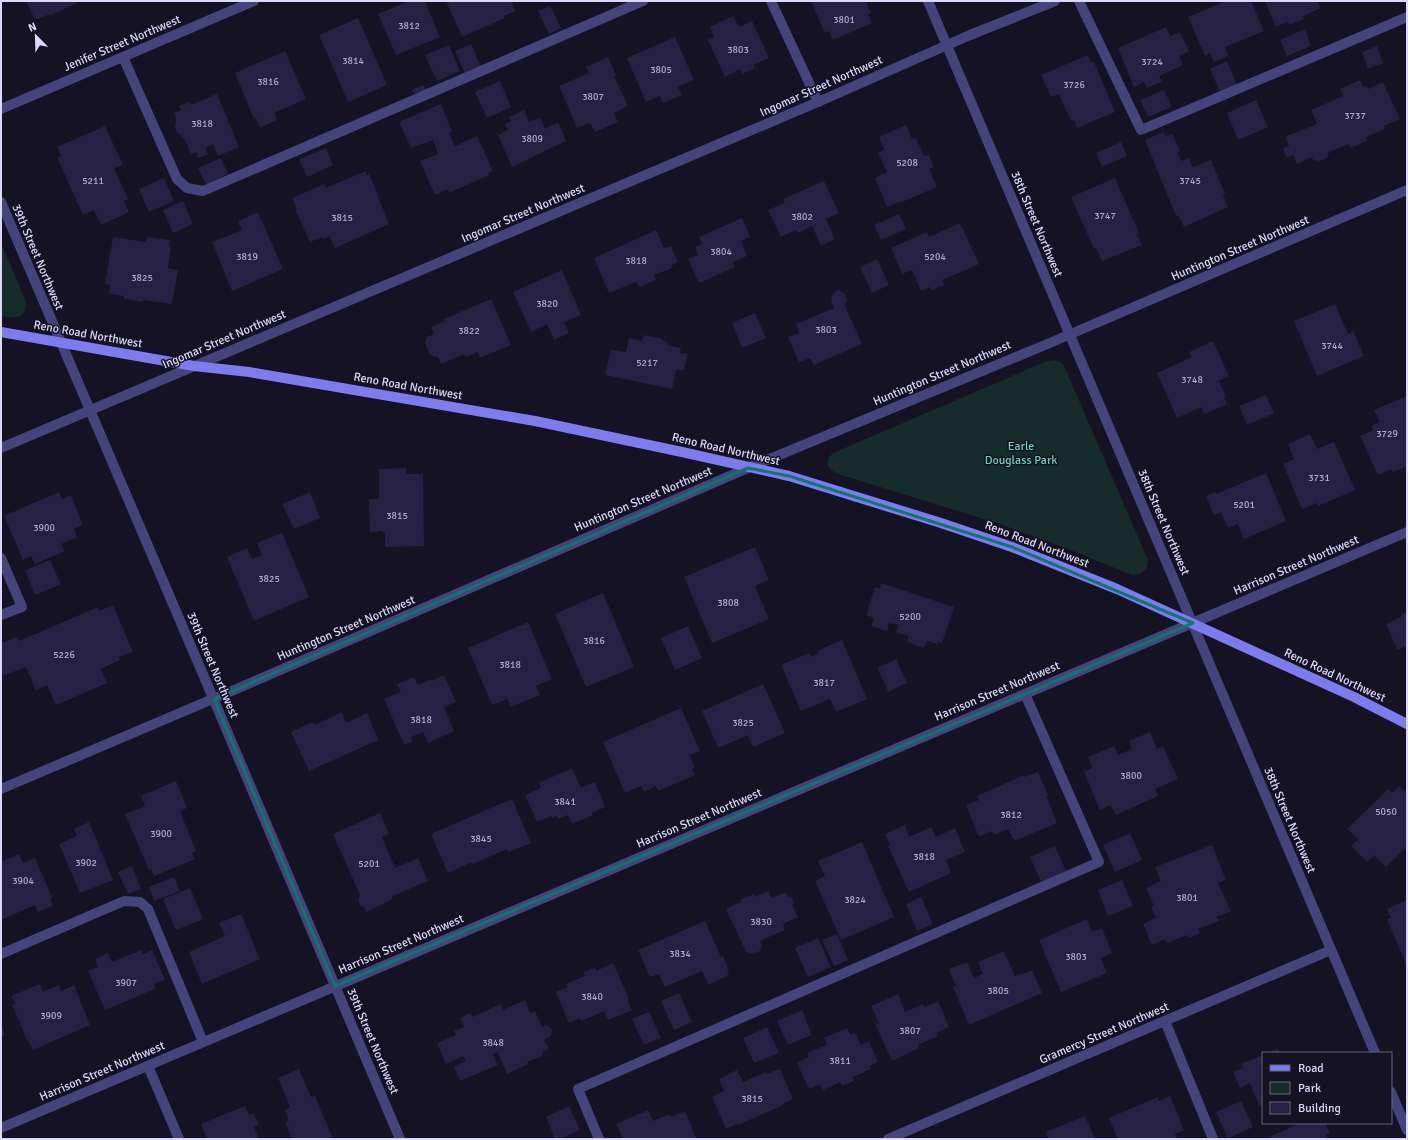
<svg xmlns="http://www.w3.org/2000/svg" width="1408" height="1140" font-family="Signika,sans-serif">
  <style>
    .green { fill: #152c2b }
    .building { fill: #262042 }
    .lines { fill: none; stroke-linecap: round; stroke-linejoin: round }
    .service { stroke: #44437c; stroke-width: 10 }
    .minor { stroke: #44437c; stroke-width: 10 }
    .secondary { stroke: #7d7cee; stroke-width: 10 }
    .marked { fill: none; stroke: #0f766e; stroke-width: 3; stroke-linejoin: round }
    .labels { text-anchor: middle; stroke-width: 3; stroke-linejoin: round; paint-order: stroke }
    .number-label { font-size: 10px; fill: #aeabcc }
    .street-label { font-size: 12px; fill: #dcd9fa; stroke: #141223 }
    .park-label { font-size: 12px; fill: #6ed1b6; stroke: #141223 }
  </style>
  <rect width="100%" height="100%" fill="#141223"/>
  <g class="green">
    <path d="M1 243 26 302C27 320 15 318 1 316Z"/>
    <path d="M1056 360 1062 363 1065 368 1148 560 1147 568 1140 574 1132 575 1073 551 1000 524 835 473 828 466V458L833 453 1047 361Z"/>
  </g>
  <g class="building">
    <path d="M26 1H75L77 3 51 15 50 14 35 20Z"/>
    <path d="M409 1H425L440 37 396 55 378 14Z"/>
    <path d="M446 1H511L515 11 504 16 505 18 462 37Z"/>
    <path d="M811 1H866L871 13 868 14 872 23 833 40 829 31 825 33Z"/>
    <path d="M1226 1H1251L1264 31 1225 47 1228 56 1214 62 1210 53 1205 56 1188 17Z"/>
    <path d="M1265 1H1317L1321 8 1303 16 1304 19 1289 25 1288 21 1276 27Z"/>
    <path d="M550 6 561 28 549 34 538 11Z"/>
    <path d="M733 16 739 27 752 21 769 58 753 65 755 68 742 74 740 69 725 77 708 40 714 38 710 27Z"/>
    <path d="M358 18 387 85 348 102 319 35Z"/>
    <path d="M1166 27 1170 36 1180 32 1189 51 1179 56 1183 65 1159 76 1162 82 1147 88 1144 82 1134 87 1118 48Z"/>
    <path d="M1305 29 1311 46 1287 56 1280 40Z"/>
    <path d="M675 37 694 80 678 87 682 95 663 103 660 96 646 102 627 58Z"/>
    <path d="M471 44 481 67 465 74 455 51Z"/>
    <path d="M449 45 460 71 437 81 425 55Z"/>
    <path d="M1377 46 1383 63 1368 69 1362 52Z"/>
    <path d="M285 51 306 99 274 113 277 120 260 128 256 118 254 119 235 73Z"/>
    <path d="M1088 55 1091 63 1094 62 1115 112 1077 128 1074 120 1071 121 1059 94 1051 97 1041 75Z"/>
    <path d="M608 57 616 75 614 76 628 106 614 113 618 122 595 132 590 123 577 128 559 86 589 73 586 67Z"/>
    <path d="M1227 61 1237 85 1220 92 1210 69Z"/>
    <path d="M1360 80 1363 87 1366 86 1368 89 1383 82 1400 119 1384 126 1385 129 1366 137 1367 141 1351 148 1349 144 1329 152 1327 158 1318 162 1313 160 1312 157 1297 164 1293 155 1287 158 1283 148 1289 146 1285 137 1317 124 1311 110 1343 96 1340 89Z"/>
    <path d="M500 81 511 107 487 118 475 92Z"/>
    <path d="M423 85 426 90 414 94 412 90Z"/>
    <path d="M1164 90 1172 107 1148 117 1140 100Z"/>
    <path d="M217 94 239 147 218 156 213 144 205 148 208 154 198 158 196 152 191 154 185 140 177 132 175 127 176 120 174 113 181 110 179 106 190 102 191 105Z"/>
    <path d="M1256 100 1268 127 1238 140 1227 113Z"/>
    <path d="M441 104 452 132 449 133 455 146 477 136 493 171 488 173 489 175 449 193 448 189 435 195 420 161 438 154 433 140 411 148 399 122Z"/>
    <path d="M524 110 529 122 540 118 545 129 558 122 566 141 512 167 498 135 508 130 505 124 511 121 509 117Z"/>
    <path d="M906 125 912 139 916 138 924 156 929 155 934 167 929 169 937 187 900 203 899 202 887 207 875 178 887 172 878 153 884 150 879 137Z"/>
    <path d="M105 126 123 165 114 168 128 199 124 201 129 212 101 225 94 210 83 215 57 157 61 156 57 147Z"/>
    <path d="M1163 132 1166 137 1172 134 1180 151 1177 152 1181 161 1189 158 1193 167 1211 160 1225 194 1223 195 1228 207 1184 227 1178 215 1176 216 1145 140Z"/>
    <path d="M1121 142 1127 156 1102 167 1096 153Z"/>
    <path d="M326 148 333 165 307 177 299 159Z"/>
    <path d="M221 158 228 174 206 185 198 168Z"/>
    <path d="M366 171 367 175 369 174 379 197H378L389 224 335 248 330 236 323 239 322 237 310 242 295 209H297L292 198 324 184 326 188Z"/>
    <path d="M164 178 174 201 149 212 139 189Z"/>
    <path d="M1115 178 1139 233 1137 234 1142 245 1102 261 1096 248 1094 249 1071 197Z"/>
    <path d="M824 181 839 213 826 219 835 239 821 246 812 226 798 233 796 230 781 237 768 210 785 203 783 199Z"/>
    <path d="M183 201 193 224 173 233 163 210Z"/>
    <path d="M258 212 283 269 232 291 212 242 242 230 238 221Z"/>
    <path d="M899 214 906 229 881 240 874 225Z"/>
    <path d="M742 218 750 237 741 241 747 256 733 262 735 267 699 283 688 259 698 255 695 247 702 244 699 237Z"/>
    <path d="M960 223 979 264 942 280 944 285 932 290 930 287 921 291 912 270 902 274 891 248 927 232 929 237Z"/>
    <path d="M656 230 664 248 671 246 678 262 671 266 672 268 654 275 656 280 639 287 636 282 609 293 594 258Z"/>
    <path d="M113 237 146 242 147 237 170 240 169 247H171L168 268 178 270 172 304 143 300 142 302 124 299V296L109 294 110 285 105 284Z"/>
    <path d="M877 259 889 285 872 293 860 267Z"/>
    <path d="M562 270 581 315 564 322 569 333 554 340 547 324 531 332 513 292Z"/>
    <path d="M839 290 845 294 847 300 845 306 862 344 814 365 810 358 799 362 788 337 799 333 796 324 834 308 831 302 833 293Z"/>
    <path d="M491 299 511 345 480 358 478 352 466 357 464 354 441 364 438 357 430 355 425 343 427 337 434 334 431 327 445 321 444 319Z"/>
    <path d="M1335 304 1348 334 1353 331 1364 356 1317 376 1294 321Z"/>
    <path d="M755 313 766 338 742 348 732 323Z"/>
    <path d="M644 335 662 339V340L668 342 667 345 681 348 680 353 688 354 684 370H676L672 389 605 375 611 350 626 352 629 338 642 341Z"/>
    <path d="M1213 341 1229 376 1219 381 1226 397H1224L1227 404 1204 414 1201 407 1177 418 1157 373 1192 357 1189 352Z"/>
    <path d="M1266 395 1274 413 1247 425 1239 406Z"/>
    <path d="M1407 396V466L1393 472 1391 469 1378 475 1360 436 1373 430 1372 426 1380 422 1374 410Z"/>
    <path d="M1310 434 1317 449 1334 442 1355 490 1318 506 1317 503 1302 509 1283 464 1294 459 1288 444Z"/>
    <path d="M406 468V474H423L424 546 385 547V533H383V531L370 532 369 499H379V469Z"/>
    <path d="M1266 473 1286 521 1244 539 1238 524 1228 528 1221 512 1214 515 1206 496 1215 492 1216 494Z"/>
    <path d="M59 492 62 499 71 495 83 525 74 529 77 537 61 544 65 551 35 564 31 556 23 560 4 516Z"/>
    <path d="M310 492 320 518 294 529 282 504Z"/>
    <path d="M282 533 309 597 254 621 227 557 247 548 252 559 262 555 257 543Z"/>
    <path d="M755 547 769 580 755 586 769 619 712 643 684 577Z"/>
    <path d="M50 560 61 584 35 595 25 570Z"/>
    <path d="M881 583 954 607 942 643 939 642 938 644 927 641 924 648 907 642 909 636 896 632 898 625 889 623 887 631 871 626 874 618 866 615 875 587 880 589Z"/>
    <path d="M603 593 634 667 586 687 555 614Z"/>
    <path d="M113 605 133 652 119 657 120 660 101 669 107 683 56 705 47 685 36 690 26 667 3 676 1 671V643L17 637 19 641 98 607 99 611Z"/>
    <path d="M1407 612V646L1397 650 1386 624 1401 617V615Z"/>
    <path d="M528 622 552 679 536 686 540 695 511 707 507 699 492 705 468 648Z"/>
    <path d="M688 626 702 658 675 670 661 638Z"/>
    <path d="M842 640 867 699 836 712 830 699 801 711 781 665 809 653 811 657 819 653 817 651Z"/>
    <path d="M896 659 907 683 888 692 878 668Z"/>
    <path d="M444 675 456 702 444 707 454 731 428 743 423 732 411 737 413 741 404 745 384 699 401 692 397 684 414 677 418 685 431 679 432 681Z"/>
    <path d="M763 684 785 733 753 747 748 735 718 748 702 711Z"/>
    <path d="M681 708 700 751 690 755 695 768 692 769 695 775 658 791 656 786 644 792 641 786 625 793 603 742Z"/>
    <path d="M342 712 346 723 367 713 378 740 309 771 291 732 313 722 315 725Z"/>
    <path d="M1150 732 1157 749 1163 746 1178 779 1155 789 1158 796 1116 815 1110 805 1100 810 1084 772 1092 768 1088 757 1114 746 1118 755 1132 749 1129 741Z"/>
    <path d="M572 768 581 788 595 782 605 807 592 813 593 815 572 824 568 815 558 819 557 816 552 818V816L537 822 525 795 541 788 539 783Z"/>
    <path d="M1038 772 1048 795 1047 797 1057 823 1017 840 1013 839 1008 829 994 835 992 831 979 837 966 805 979 800 977 796 1024 775V777Z"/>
    <path d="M176 781 187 808 180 811 196 851 192 853 195 859 154 876 151 869 149 870 125 814 145 806 141 796Z"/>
    <path d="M1399 786 1407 793V846L1386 867 1374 855 1367 862 1351 846 1358 839 1347 829 1388 789 1392 793Z"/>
    <path d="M512 799 531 843 508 852 507 849 473 864 472 862 448 873 431 834Z"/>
    <path d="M380 813 389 834 382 837 395 868 418 858 428 881 393 896 391 900 366 912 364 907 360 906 358 900 360 895 333 834Z"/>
    <path d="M89 822 113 880 80 893 59 844 77 836 74 829Z"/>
    <path d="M905 825 909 837 931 827 936 837 955 828 965 852 946 860 951 873 909 892 888 846 890 845 885 834Z"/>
    <path d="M1130 833 1142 860 1115 872 1103 845Z"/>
    <path d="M862 842 894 917 841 940 815 881 825 876 818 861Z"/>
    <path d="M1212 845 1226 880 1218 883 1231 911 1217 917 1219 921 1198 929 1200 933 1189 938 1187 935 1167 943 1165 939 1152 945 1143 924 1156 918 1151 907 1154 906 1146 888 1161 881 1155 867Z"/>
    <path d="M1055 846 1066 871 1041 882 1030 857Z"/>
    <path d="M19 854 23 863 35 858 52 897 50 898 53 906 38 912 35 905 1 920V862Z"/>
    <path d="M132 866 141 889 128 894 118 872Z"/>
    <path d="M174 877 180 891 154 901 149 887Z"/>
    <path d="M1122 880 1133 906 1108 916 1098 890Z"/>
    <path d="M190 888 203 919 176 930 163 899Z"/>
    <path d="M768 891 772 898 786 892 788 897 791 896 794 904 792 905 798 917 783 924 785 930 760 941 762 945 759 952 753 954 746 952 726 909 741 902 740 900 754 894 755 897Z"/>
    <path d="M921 897 933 924 917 931 906 904Z"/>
    <path d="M1407 900V966L1387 920 1391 918 1387 909Z"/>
    <path d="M241 914 260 959 202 984 189 952 225 936 219 923Z"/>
    <path d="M1087 919 1092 932 1102 928 1112 953 1101 958 1107 973 1061 992 1039 940Z"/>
    <path d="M705 921 721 957 723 956 729 971 727 972 729 975 708 985 702 971 665 987 659 974 650 977 638 950Z"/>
    <path d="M837 934 848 960 834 966 822 940Z"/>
    <path d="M818 938 831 967 808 977 795 948Z"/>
    <path d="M141 950 143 954 152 950 165 980 154 984 155 989 105 1010 88 971 98 967 95 959 108 953 112 962Z"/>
    <path d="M1004 951 1015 976 1020 974V975L1032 970 1042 993 969 1025 953 987 956 986 949 969 967 962 974 978 983 974 978 962Z"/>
    <path d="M613 963 629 999 627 1000 632 1010 608 1020 604 1011 581 1021 580 1018 569 1023 556 992 567 987 566 984 585 976 583 972 595 968 596 971Z"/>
    <path d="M40 984 43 992 59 985 61 991 74 985 90 1025 33 1050 29 1041 28 1042 12 1005 15 1004 11 996Z"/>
    <path d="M679 993 692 1022 674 1030 661 1001Z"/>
    <path d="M898 994 905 1012 923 1004 924 1007 938 1001 949 1027 936 1033 938 1036 918 1045 919 1048 892 1061 875 1024 879 1023 871 1006Z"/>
    <path d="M525 1000 530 1013 535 1011 542 1027 546 1025 551 1028 552 1031 551 1036 544 1040 549 1049 542 1052V1056L527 1062 528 1064 507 1074 498 1052 493 1054 498 1065 460 1081 454 1066 466 1061 463 1056 446 1064 437 1043 456 1035 454 1031 464 1027 460 1018 470 1013 472 1017 501 1004 503 1010Z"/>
    <path d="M802 1010 812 1035 788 1045 777 1021Z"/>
    <path d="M649 1012 661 1038 644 1045 632 1019Z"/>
    <path d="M1 1026 5 1035 1 1036Z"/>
    <path d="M767 1027 779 1053 754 1063 743 1038Z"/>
    <path d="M847 1028 850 1034 855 1033 861 1045 869 1041 878 1062 870 1066 871 1069 853 1077 854 1081 842 1086 840 1082 823 1090 820 1084 809 1089 797 1063 809 1057 807 1053 827 1045 824 1038Z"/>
    <path d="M1278 1048 1280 1053H1267Z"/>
    <path d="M1263 1055V1105L1260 1107 1250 1083 1240 1088 1233 1072 1243 1068 1241 1064Z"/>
    <path d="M299 1069 311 1097 315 1096 333 1139H292L285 1122 289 1121 285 1111 290 1107 278 1078Z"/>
    <path d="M780 1069 793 1099 781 1105V1106L738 1125 737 1124 726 1129 712 1097 724 1091 719 1079 737 1070 743 1082 766 1072V1074Z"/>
    <path d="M1170 1096 1184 1130 1175 1134 1177 1139H1118L1109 1118 1158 1097 1159 1101Z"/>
    <path d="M1241 1101 1253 1127 1228 1138 1216 1112Z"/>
    <path d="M245 1106 249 1115 254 1113 259 1125 254 1127 259 1139H207L201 1124Z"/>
    <path d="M569 1106 580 1130 559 1139H555L546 1117Z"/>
    <path d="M648 1110 653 1121 670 1114 671 1117 685 1111 696 1138 693 1139H623L616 1124Z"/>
    <path d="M1085 1116 1095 1139H1049L1046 1132Z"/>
    <path d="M1300 1123H1325L1330 1133 1326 1134 1328 1139H1265Z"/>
  </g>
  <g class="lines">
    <g class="service">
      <path d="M771 1 818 102"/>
      <path d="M1079 1 1141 130 1407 17"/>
      <path d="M123 57 177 179 187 188 203 191 643 1"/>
      <path d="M1 558 22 607 1 615"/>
      <path d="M1 954 124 901 140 902 148 909 203 1042"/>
      <path d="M1165 1021 1213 1139"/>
      <path d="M148 1066 179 1139"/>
      <path d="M599 1139 578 1089 1099 862 1025 694"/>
    </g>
    <g class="minor">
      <path d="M928 1 1375 1053"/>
      <path d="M1 109 254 1"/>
      <path d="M1 202 202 672 400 1139"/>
      <path d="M1 448 818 102 970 35 1055 1"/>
      <path d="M1 789 248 684 748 468 1045 345 1407 190"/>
      <path d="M1391 1092 1407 1130"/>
      <path d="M1 1128 1407 532"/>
      <path d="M888 1139 1331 950"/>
    </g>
    <path class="secondary" d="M1 332 194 366 249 372 535 421 682 452 789 476 941 523 1012 547 1117 589 1354 697 1407 724"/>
  </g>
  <path class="marked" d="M748 468 789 476 1012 547 1193 623 335 986 214 699Z"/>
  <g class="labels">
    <g class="number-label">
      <text x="844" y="23">3801</text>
      <text x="409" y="29">3812</text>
      <text x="738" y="53">3803</text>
      <text x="353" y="64">3814</text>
      <text x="1152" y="65">3724</text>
      <text x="661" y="73">3805</text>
      <text x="268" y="85">3816</text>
      <text x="1074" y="88">3726</text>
      <text x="593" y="100">3807</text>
      <text x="1355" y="119">3737</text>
      <text x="202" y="127">3818</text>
      <text x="532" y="142">3809</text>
      <text x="907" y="166">5208</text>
      <text x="93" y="184">5211</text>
      <text x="1190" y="184">3745</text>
      <text x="1105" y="219">3747</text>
      <text x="802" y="220">3802</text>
      <text x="342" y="221">3815</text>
      <text x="721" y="255">3804</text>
      <text x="247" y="260">3819</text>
      <text x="935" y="260">5204</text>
      <text x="636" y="264">3818</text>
      <text x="142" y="281">3825</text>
      <text x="547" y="307">3820</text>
      <text x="826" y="333">3803</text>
      <text x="469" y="334">3822</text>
      <text x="1332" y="349">3744</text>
      <text x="647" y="366">5217</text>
      <text x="1192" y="383">3748</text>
      <text x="1387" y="437">3729</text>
      <text x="1319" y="481">3731</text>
      <text x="1244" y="508">5201</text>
      <text x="397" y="519">3815</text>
      <text x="44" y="531">3900</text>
      <text x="269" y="582">3825</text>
      <text x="728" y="606">3808</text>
      <text x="910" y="620">5200</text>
      <text x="594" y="644">3816</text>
      <text x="64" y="658">5226</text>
      <text x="510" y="668">3818</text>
      <text x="824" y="686">3817</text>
      <text x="421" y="723">3818</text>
      <text x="743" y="726">3825</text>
      <text x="1131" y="779">3800</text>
      <text x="565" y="805">3841</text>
      <text x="1386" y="815">5050</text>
      <text x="1011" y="818">3812</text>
      <text x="161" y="837">3900</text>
      <text x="481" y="842">3845</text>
      <text x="924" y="860">3818</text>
      <text x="86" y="866">3902</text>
      <text x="369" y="867">5201</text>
      <text x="23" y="884">3904</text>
      <text x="1187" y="901">3801</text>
      <text x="855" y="903">3824</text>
      <text x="761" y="925">3830</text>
      <text x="680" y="957">3834</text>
      <text x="1076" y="960">3803</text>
      <text x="126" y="986">3907</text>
      <text x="998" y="994">3805</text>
      <text x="592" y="1000">3840</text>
      <text x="51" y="1019">3909</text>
      <text x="910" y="1034">3807</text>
      <text x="493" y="1046">3848</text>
      <text x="840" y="1064">3811</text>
      <text x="752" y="1102">3815</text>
    </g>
    <g class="street-label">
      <text transform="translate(122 43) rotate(-23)" y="4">Jenifer Street Northwest</text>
      <text transform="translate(821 86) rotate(-24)" y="4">Ingomar Street Northwest</text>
      <text transform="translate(523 213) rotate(-23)" y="4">Ingomar Street Northwest</text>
      <text transform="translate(1037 224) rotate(67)" y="4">38th Street Northwest</text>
      <text transform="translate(1240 248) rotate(-23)" y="4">Huntington Street Northwest</text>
      <text transform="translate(38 257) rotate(67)" y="4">39th Street Northwest</text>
      <text transform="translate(88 334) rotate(10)" y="4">Reno Road Northwest</text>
      <text transform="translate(224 339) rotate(-23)" y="4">Ingomar Street Northwest</text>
      <text transform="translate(942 373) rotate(-23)" y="4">Huntington Street Northwest</text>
      <text transform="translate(408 386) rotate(10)" y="4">Reno Road Northwest</text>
      <text transform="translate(726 449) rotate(13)" y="4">Reno Road Northwest</text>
      <text transform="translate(643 499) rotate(-23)" y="4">Huntington Street Northwest</text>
      <text transform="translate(1164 522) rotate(67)" y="4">38th Street Northwest</text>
      <text transform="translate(1037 544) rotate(21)" y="4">Reno Road Northwest</text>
      <text transform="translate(1296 565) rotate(-23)" y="4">Harrison Street Northwest</text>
      <text transform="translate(346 628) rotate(-23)" y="4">Huntington Street Northwest</text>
      <text transform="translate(213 665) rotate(67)" y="4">39th Street Northwest</text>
      <text transform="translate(1335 675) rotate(25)" y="4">Reno Road Northwest</text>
      <text transform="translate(997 691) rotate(-23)" y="4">Harrison Street Northwest</text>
      <text transform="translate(699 818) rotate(-23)" y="4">Harrison Street Northwest</text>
      <text transform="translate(1290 820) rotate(67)" y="4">38th Street Northwest</text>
      <text transform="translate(401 944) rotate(-23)" y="4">Harrison Street Northwest</text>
      <text transform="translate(1104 1033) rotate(-23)" y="4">Gramercy Street Northwest</text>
      <text transform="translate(373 1041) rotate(67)" y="4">39th Street Northwest</text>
      <text transform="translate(102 1071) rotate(-23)" y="4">Harrison Street Northwest</text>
    </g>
    <g class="park-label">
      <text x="1021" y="450">Earle<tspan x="1021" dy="14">Douglass Park</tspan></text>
    </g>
  </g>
  <rect width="1408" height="1140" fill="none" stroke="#dcd9fa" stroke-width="4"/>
  <rect x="1262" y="1052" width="130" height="72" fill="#141223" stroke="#646279"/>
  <rect x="1270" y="1065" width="20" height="6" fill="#7d7cee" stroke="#646279"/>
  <text x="1298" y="1072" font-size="12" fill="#dcd9fa">Road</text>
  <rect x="1270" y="1082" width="20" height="12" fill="#152c2b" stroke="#646279"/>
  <text x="1298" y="1092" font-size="12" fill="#dcd9fa">Park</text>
  <rect x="1270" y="1102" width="20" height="12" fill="#262042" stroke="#646279"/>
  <text x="1298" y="1112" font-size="12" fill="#dcd9fa">Building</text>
  <g transform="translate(36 36) rotate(337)" stroke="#141223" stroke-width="3" paint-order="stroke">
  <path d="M0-3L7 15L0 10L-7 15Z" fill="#dcd9fa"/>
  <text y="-6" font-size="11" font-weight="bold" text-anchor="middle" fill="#dcd9fa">N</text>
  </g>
</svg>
